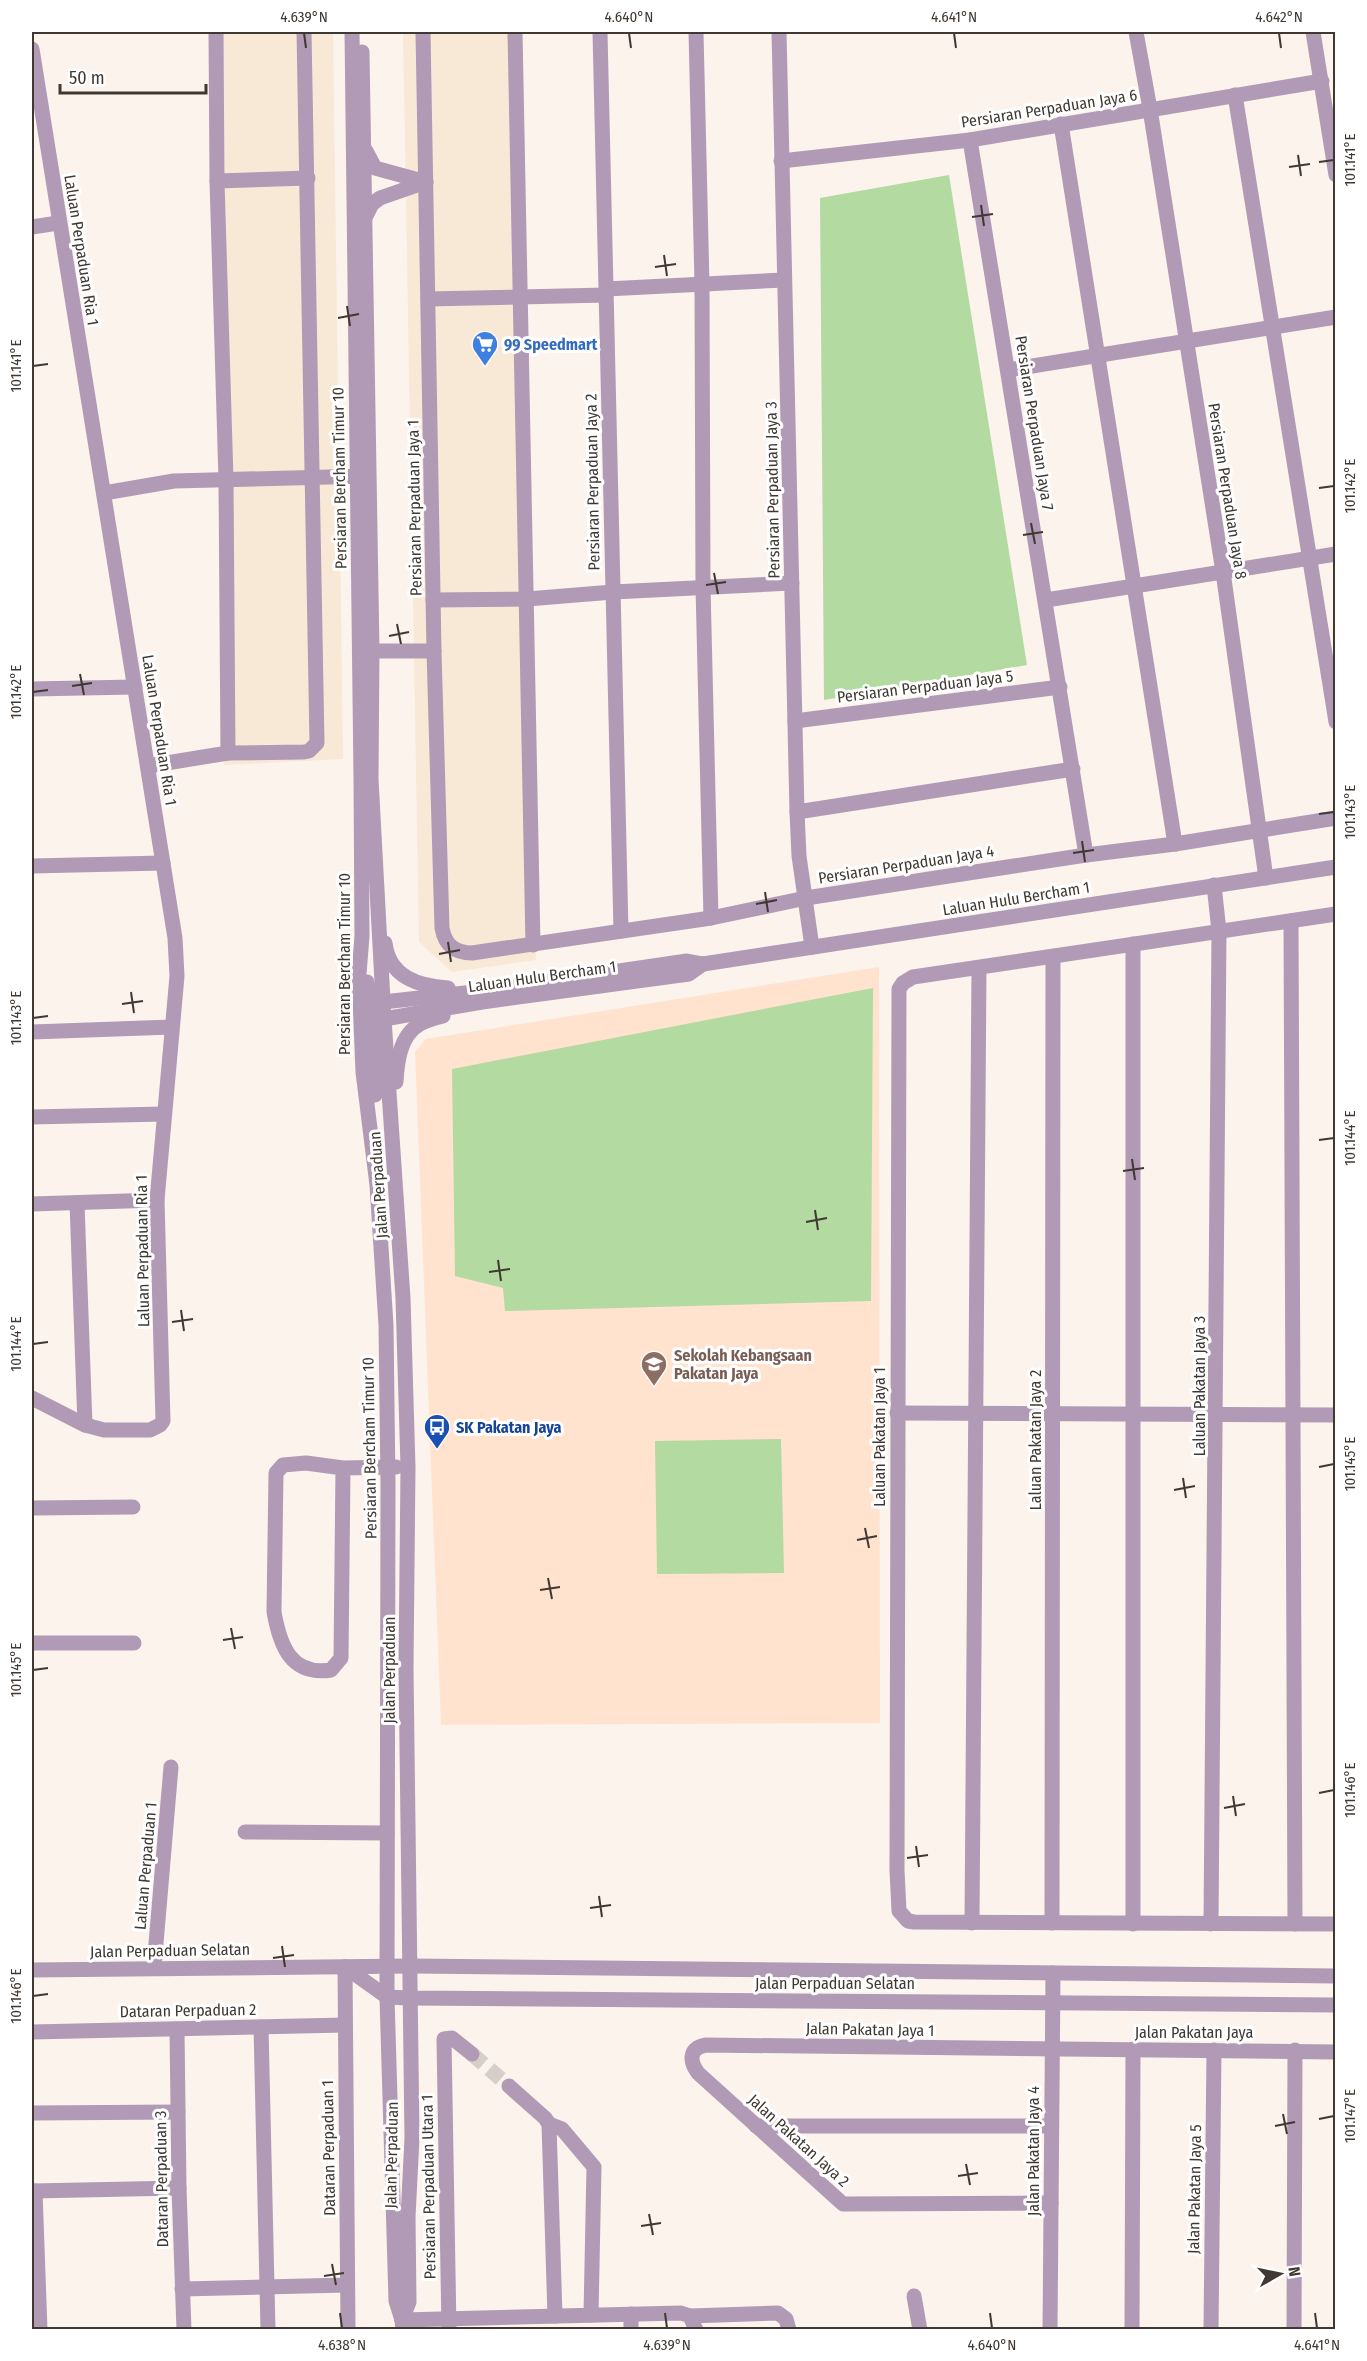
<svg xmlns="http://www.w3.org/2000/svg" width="1367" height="2361" font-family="'Fira Sans Condensed',sans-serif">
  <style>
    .commercial { fill: #f8e9d6 }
    .built { fill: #ffe3cf }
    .green { fill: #b2daa1 }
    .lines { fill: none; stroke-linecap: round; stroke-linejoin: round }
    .minor-tunnel { stroke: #d6cec8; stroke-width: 15; stroke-dasharray: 15 8; stroke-linecap: butt }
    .minor { stroke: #b19ab5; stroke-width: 15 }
    .ticks { fill: none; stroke: #403832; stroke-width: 2 }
    .labels { text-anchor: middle; stroke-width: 6; stroke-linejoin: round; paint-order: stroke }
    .street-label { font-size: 16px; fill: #403832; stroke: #fff }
    .shop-label { font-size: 16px; font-weight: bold; fill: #366cbe; stroke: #fff; text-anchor: start }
    .education-label { font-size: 16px; font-weight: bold; fill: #785e54; stroke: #fff; text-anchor: start }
    .transit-label { font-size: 16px; font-weight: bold; fill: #164399; stroke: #fff; text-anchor: start }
    .neatline { fill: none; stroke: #403832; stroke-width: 2 }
    .ticks-label { font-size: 15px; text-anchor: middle; fill: #403832 }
  </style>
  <rect width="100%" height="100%" fill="#fcf3ed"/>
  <g class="commercial">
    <path d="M209 32H333L343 759 224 765Z"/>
    <path d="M403 32H513L536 960 452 972 419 942Z"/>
  </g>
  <path class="built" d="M879 967 880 1723 441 1725 415 1052 426 1039Z"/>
  <g class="green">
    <path d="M949 175 1027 665 824 700 820 198Z"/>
    <path d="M873 988 871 1301 505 1311 503 1288 455 1276 452 1069Z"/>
    <path d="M781 1439 784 1573 657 1574 655 1441Z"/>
  </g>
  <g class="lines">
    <path class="minor-tunnel" d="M472 2054 509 2086"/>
    <g class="minor">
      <path d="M216 32 217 181 226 479 228 753"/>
      <path d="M352 32 361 779 362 936 359 974 363 1072 377 1185 386 1325 388 1484 387 1997 396 2301 402 2320 403 2330"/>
      <path d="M423 32 434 651 442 928C445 945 455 953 472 953L711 918 806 898 1086 855 1175 844 1336 818"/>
      <path d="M515 32 533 945"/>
      <path d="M600 32 621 931"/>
      <path d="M696 32 702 284 703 587 711 918"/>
      <path d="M779 32 797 812 799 856 812 947"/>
      <path d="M1136 32 1150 109 1223 572 1266 878"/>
      <path d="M1313 32 1336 175"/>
      <path d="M32 49 175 938 177 976 157 1200 163 1421 160 1425 150 1430H104L85 1425 32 1398"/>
      <path d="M362 52 372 651 371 779 384 1019 403 1298 408 1467 406 1668 412 2138 408 2217 409 2302 402 2320"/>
      <path d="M1235 95 1336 722"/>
      <path d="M1061 124 1175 844"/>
      <path d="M970 140 1086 855"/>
      <path d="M366 151 375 168 426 182"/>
      <path d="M781 161 970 140 1322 81"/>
      <path d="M217 181 308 178"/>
      <path d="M365 218 372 204 380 198 426 182"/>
      <path d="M32 227 58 223"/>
      <path d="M606 289 784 280"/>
      <path d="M428 299 606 295"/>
      <path d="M1008 370 1336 317"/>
      <path d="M104 493 174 481 367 476"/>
      <path d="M433 600 527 599 613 592 792 583"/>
      <path d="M1046 600 1336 554"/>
      <path d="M362 651H434"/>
      <path d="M32 689 135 687"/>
      <path d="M795 721 1060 687"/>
      <path d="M148 766 228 753 304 752 309 751 317 743 304 32"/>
      <path d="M797 812 1073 769"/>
      <path d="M32 866 163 863"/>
      <path d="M1336 914 913 977 903 983 899 989 897 1870 899 1911 908 1921 914 1922 1336 1924"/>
      <path d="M1291 921 1295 1924"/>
      <path d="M385 943C389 977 418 986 448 988"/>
      <path d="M1133 944V1924"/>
      <path d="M367 982 374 1011 370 1024 375 1095"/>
      <path d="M383 1002 483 991 687 961 703 964 1336 867"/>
      <path d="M384 1019 482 1002 689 974 703 964"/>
      <path d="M32 1032 172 1027"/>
      <path d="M396 1082C397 1062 400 1035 420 1024 427 1020 435 1018 443 1016"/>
      <path d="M32 1117 164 1114"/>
      <path d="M77 1203 85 1425"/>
      <path d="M32 1204 157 1200"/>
      <path d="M897 1413 1336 1415"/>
      <path d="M343 1468 341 1658 331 1670C291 1676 280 1646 274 1612L276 1473 283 1465 306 1463 343 1468 396 1467"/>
      <path d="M32 1508 133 1507"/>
      <path d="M32 1643H134"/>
      <path d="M245 1832 387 1833"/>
      <path d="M972 1923 979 968"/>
      <path d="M1052 1923 1053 957"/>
      <path d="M1211 1924 1219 931 1214 885"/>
      <path d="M154 1967 171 1767"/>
      <path d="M345 1967 387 1997 409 1998 1336 2005"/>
      <path d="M345 1967 348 2330"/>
      <path d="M32 1970 410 1966 1336 1976"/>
      <path d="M261 2027 268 2330"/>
      <path d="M177 2029 179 2188 184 2330"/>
      <path d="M32 2032 345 2025"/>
      <path d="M509 2086 545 2118 549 2124 555 2316"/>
      <path d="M32 2113 178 2112"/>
      <path d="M549 2124 562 2129 594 2167 591 2315"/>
      <path d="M756 2126H1051"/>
      <path d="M32 2191 179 2188"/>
      <path d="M35 2191 40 2330"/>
      <path d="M1051 2203 843 2204 698 2073C689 2061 689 2048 706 2045L1336 2052"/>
      <path d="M182 2289 347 2285"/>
      <path d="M914 2296 920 2330"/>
      <path d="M631 2314V2330"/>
      <path d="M690 2316 778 2313 786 2319 789 2330"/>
      <path d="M402 2320 681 2313 690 2316 696 2330"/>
      <path d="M449 2330 444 2039 452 2038 472 2054"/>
      <path d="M1050 2330 1053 1973"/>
      <path d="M1132 2330 1133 2049"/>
      <path d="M1211 2330 1214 2050"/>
      <path d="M1294 2330 1295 2050"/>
    </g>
  </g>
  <path class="ticks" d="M304 33 306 48M629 33 631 48M954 33 956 48M1279 33 1281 48M1298 155 1301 176M1319 162 1334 160M1289 167 1310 164M981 205 984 226M972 217 993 214M664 255 667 276M655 267 676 264M347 306 350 326M338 318 359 314M33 366 48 364M1319 488 1334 486M1031 523 1035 544M1023 535 1043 532M714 573 718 594M706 585 726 582M397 624 401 644M389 636 409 632M80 674 84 695M72 686 92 683M33 692 48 690M1319 814 1334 812M1082 841 1085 862M1073 853 1094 850M765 892 768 912M756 904 777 900M448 942 451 962M439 954 460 950M131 992 134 1013M122 1004 143 1001M33 1018 48 1016M1319 1140 1334 1138M1132 1159 1135 1180M1123 1171 1144 1168M815 1210 818 1230M806 1222 827 1218M498 1260 501 1281M489 1272 510 1269M181 1310 184 1331M172 1322 193 1319M33 1344 48 1342M1319 1467 1334 1464M1183 1478 1186 1498M1174 1490 1195 1486M865 1528 869 1548M857 1540 877 1536M548 1578 552 1599M540 1590 560 1587M231 1628 235 1649M223 1640 243 1637M33 1670 48 1668M1319 1793 1334 1790M1233 1796 1236 1816M1224 1808 1245 1804M916 1846 919 1867M907 1858 928 1855M599 1896 602 1917M590 1908 611 1905M282 1946 285 1967M273 1958 294 1955M33 1996 48 1994M1283 2114 1287 2134M1319 2119 1334 2116M1275 2126 1295 2122M966 2164 970 2185M958 2176 978 2173M649 2214 653 2235M641 2226 661 2223M332 2264 336 2285M324 2276 344 2273M340 2313 342 2328M665 2313 667 2328M990 2313 992 2328M1315 2313 1317 2328"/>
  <defs>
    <g id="supermarket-pin" transform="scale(1.35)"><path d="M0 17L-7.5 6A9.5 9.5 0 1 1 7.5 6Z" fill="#3f7fe0" stroke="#fff"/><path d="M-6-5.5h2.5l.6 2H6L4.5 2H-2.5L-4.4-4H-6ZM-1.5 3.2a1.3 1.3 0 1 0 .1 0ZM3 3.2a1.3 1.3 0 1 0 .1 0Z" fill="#fff"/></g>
    <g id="school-pin" transform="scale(1.35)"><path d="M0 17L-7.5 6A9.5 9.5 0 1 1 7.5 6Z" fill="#8d6e63" stroke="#fff"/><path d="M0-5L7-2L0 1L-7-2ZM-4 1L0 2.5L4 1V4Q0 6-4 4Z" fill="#fff"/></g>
    <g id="bus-pin" transform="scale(1.35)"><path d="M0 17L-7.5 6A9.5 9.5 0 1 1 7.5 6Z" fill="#1a4fb4" stroke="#fff"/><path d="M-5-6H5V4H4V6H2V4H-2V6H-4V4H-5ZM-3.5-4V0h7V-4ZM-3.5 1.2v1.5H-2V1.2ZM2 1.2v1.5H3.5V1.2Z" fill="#fff"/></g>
  </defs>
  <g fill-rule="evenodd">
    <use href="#supermarket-pin" x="485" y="344"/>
    <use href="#school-pin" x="654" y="1364"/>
    <use href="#bus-pin" x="437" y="1427"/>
  </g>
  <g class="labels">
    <g class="street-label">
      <text transform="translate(1049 108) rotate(-9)" y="6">Persiaran Perpaduan Jaya 6</text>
      <text transform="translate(82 250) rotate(81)" y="6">Laluan Perpaduan Ria 1</text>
      <text transform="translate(1035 423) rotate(81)" y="6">Persiaran Perpaduan Jaya 7</text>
      <text transform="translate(339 478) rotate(-91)" y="6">Persiaran Bercham Timur 10</text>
      <text transform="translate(592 482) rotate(-91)" y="6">Persiaran Perpaduan Jaya 2</text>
      <text transform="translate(772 490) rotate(-91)" y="6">Persiaran Perpaduan Jaya 3</text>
      <text transform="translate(1228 491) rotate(81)" y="6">Persiaran Perpaduan Jaya 8</text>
      <text transform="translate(414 508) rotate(-91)" y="6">Persiaran Perpaduan Jaya 1</text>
      <text transform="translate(925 686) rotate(-7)" y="6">Persiaran Perpaduan Jaya 5</text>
      <text transform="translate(160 730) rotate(81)" y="6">Laluan Perpaduan Ria 1</text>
      <text transform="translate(906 864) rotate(-9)" y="6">Persiaran Perpaduan Jaya 4</text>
      <text transform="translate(1016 898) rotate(-9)" y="6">Laluan Hulu Bercham 1</text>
      <text transform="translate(344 964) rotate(-90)" y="6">Persiaran Bercham Timur 10</text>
      <text transform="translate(542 976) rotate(-8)" y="6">Laluan Hulu Bercham 1</text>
      <text transform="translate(378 1185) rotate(-94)" y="6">Jalan Perpaduan</text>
      <text transform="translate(142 1251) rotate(-91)" y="6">Laluan Perpaduan Ria 1</text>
      <text transform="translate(1199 1386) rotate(-90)" y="6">Laluan Pakatan Jaya 3</text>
      <text transform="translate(879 1437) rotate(-90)" y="6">Laluan Pakatan Jaya 1</text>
      <text transform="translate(1035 1440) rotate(-90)" y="6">Laluan Pakatan Jaya 2</text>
      <text transform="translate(369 1448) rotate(-91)" y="6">Persiaran Bercham Timur 10</text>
      <text transform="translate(389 1670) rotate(-90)" y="6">Jalan Perpaduan</text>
      <text transform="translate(145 1866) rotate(-85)" y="6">Laluan Perpaduan 1</text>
      <text transform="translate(170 1950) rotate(-1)" y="6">Jalan Perpaduan Selatan</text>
      <text x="835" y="1989">Jalan Perpaduan Selatan</text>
      <text transform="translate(188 2010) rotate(-1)" y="6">Dataran Perpaduan 2</text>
      <text transform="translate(870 2029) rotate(1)" y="6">Jalan Pakatan Jaya 1</text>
      <text x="1194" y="2038">Jalan Pakatan Jaya</text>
      <text transform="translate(799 2140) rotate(42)" y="6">Jalan Pakatan Jaya 2</text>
      <text transform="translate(328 2148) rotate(-91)" y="6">Dataran Perpaduan 1</text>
      <text transform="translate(1033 2151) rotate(-90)" y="6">Jalan Pakatan Jaya 4</text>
      <text transform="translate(391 2155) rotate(-89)" y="6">Jalan Perpaduan</text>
      <text transform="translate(161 2179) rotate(-91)" y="6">Dataran Perpaduan 3</text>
      <text transform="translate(428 2187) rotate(-91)" y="6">Persiaran Perpaduan Utara 1</text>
      <text transform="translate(1194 2189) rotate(-89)" y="6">Jalan Pakatan Jaya 5</text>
    </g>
    <g class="shop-label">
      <text x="504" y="350">99 Speedmart</text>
    </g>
    <g class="education-label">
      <text x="674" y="1361">Sekolah Kebangsaan<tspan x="674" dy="18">Pakatan Jaya</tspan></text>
    </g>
    <g class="transit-label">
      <text x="456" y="1433">SK Pakatan Jaya</text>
    </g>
  </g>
  <rect width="1367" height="2361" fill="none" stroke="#ffffff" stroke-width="66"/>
  <g transform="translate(1280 2274) rotate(81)" stroke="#ffffff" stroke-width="4.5" paint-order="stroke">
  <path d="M0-4.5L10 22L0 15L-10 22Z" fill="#403832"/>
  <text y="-9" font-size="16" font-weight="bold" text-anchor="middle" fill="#403832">N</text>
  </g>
  <path d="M60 84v9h146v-9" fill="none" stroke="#403832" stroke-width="3"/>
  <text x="69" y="84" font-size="18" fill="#403832" stroke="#ffffff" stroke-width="4.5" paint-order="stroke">50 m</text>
  <rect x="33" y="33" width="1301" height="2295" class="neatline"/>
  <g class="ticks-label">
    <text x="304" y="22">4.639°N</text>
    <text x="629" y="22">4.640°N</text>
    <text x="954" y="22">4.641°N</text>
    <text x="1279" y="22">4.642°N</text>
    <text transform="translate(1350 160) rotate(-90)" y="5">101.141°E</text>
    <text transform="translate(16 366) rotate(-90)" y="5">101.141°E</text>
    <text transform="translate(1350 486) rotate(-90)" y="5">101.142°E</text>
    <text transform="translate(16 692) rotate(-90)" y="5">101.142°E</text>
    <text transform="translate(1350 812) rotate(-90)" y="5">101.143°E</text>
    <text transform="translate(16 1018) rotate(-90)" y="5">101.143°E</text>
    <text transform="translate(1350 1138) rotate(-90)" y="5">101.144°E</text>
    <text transform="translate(16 1344) rotate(-90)" y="5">101.144°E</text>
    <text transform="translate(1350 1464) rotate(-90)" y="5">101.145°E</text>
    <text transform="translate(16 1670) rotate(-90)" y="5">101.145°E</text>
    <text transform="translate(1350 1790) rotate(-90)" y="5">101.146°E</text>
    <text transform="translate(16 1996) rotate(-90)" y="5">101.146°E</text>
    <text transform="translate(1350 2116) rotate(-90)" y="5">101.147°E</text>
    <text x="342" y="2350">4.638°N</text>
    <text x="667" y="2350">4.639°N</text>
    <text x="992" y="2350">4.640°N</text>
    <text x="1317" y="2350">4.641°N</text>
  </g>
</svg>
